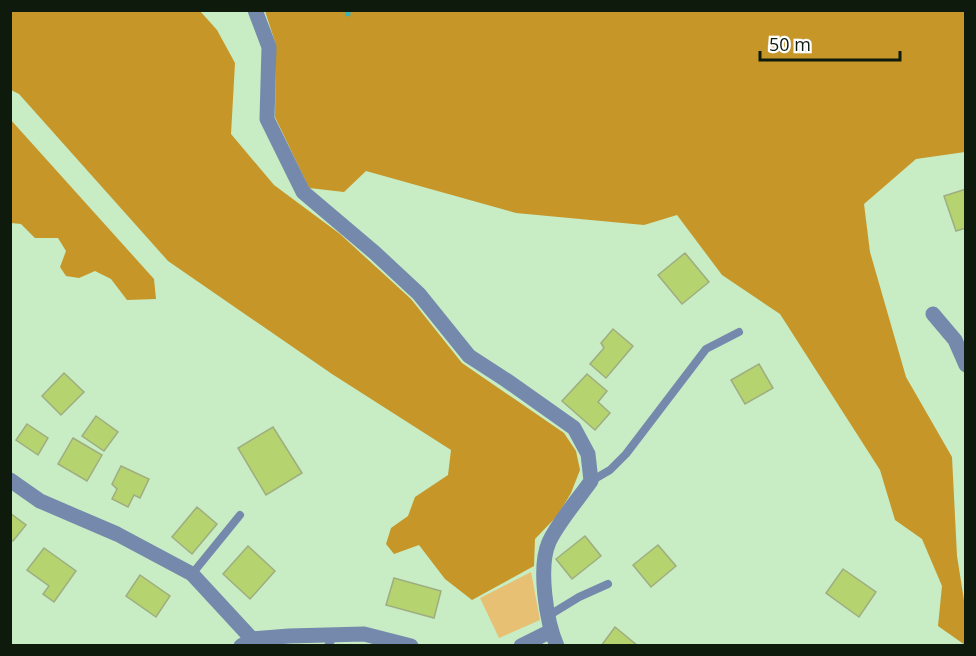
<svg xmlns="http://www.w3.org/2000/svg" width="976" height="656" font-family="'Open Sans',sans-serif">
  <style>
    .green { fill: #e8c073 }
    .forest { fill: #c69629 }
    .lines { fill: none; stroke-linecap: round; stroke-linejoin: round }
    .stream { stroke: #38b2bb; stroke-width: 5 }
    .building { fill: #b5d36f; stroke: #9eae80; stroke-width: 1.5 }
    .lane { stroke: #7589ad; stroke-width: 8 }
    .street { stroke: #7589ad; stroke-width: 15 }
  </style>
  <rect width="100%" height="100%" fill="#c8ecc4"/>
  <path class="green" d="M531 572 540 620 499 638 480 598Z"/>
  <g class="forest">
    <path d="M10 11H200L217 30 235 63 231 134 274 185 340 234 411 299 462 363 564 433 576 451 580 470 571 493 557 516 535 539 534 566 472 600 445 579 419 545 394 554 386 544 391 528 408 516 415 497 448 475 451 450 332 374 168 261 19 94 11 90Z"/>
    <path d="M265 11H965V152L916 159 864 204 870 252 906 377 952 457 957 556 966 613 965 645 938 626 942 586 922 539 895 520 880 470 780 314 722 275 677 215 644 225 516 213 366 171 344 192 309 188 275 117 276 45Z"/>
    <path d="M10 119 154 279 156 299 127 300 111 279 95 271 79 278 66 276 60 267 66 251 58 238H35L21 224 11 223Z"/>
  </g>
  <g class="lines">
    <path class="stream" d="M348 10V14"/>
  </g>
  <g class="building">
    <path d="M966 189V228L956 231 944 196Z"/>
    <path d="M685 253 709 282 682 304 658 275Z"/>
    <path d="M613 329 633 346 606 378 590 364 604 348 601 343Z"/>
    <path d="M759 364 773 388 745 404 731 380Z"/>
    <path d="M64 373 84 392 61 415 42 396Z"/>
    <path d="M587 374 607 391 598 402 610 413 595 430 562 401Z"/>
    <path d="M96 416 118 432 104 451 82 436Z"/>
    <path d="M27 424 48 438 38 455 16 440Z"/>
    <path d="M273 427 302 473 266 495 238 448Z"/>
    <path d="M73 438 102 455 87 481 58 464Z"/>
    <path d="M121 466 149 479 140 498 134 495 128 507 112 499 117 489 112 484Z"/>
    <path d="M197 507 217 524 192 554 172 537Z"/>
    <path d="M10 513 26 525 13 541 10 539Z"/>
    <path d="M585 536 601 556 572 579 556 559Z"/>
    <path d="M658 545 676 566 651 587 633 565Z"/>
    <path d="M248 546 275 571 250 599 223 574Z"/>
    <path d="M44 548 76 571 54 602 43 594 49 586 27 570Z"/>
    <path d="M843 569 876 592 859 617 826 593Z"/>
    <path d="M140 575 170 596 156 617 126 596Z"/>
    <path d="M394 578 441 591 434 618 386 605Z"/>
    <path d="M615 627 638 646H601Z"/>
  </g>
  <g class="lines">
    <g class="lane">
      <path d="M591 481 610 470 626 454 706 349 739 332"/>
      <path d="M192 574 240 515"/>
      <path d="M548 616 579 597 608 584"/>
      <path d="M328 646 334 635"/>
    </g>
    <g class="street">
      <path d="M255 10 269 47 267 119 303 192 375 253 419 294 469 356 506 380 574 428 588 454 591 481C579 498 557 524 549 542 538 567 546 621 557 646"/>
      <path d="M933 314 955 340 966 365"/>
      <path d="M10 480 40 501 117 534 192 574 252 639"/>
      <path d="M241 646 252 639 289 636 364 634 411 646"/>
      <path d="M521 646 551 631"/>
    </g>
  </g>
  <rect width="976" height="656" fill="none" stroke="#0d1a0c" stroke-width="24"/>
  <path d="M760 51v9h140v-9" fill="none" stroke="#0d1a0c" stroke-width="3"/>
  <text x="769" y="51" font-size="18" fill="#0d1a0c" stroke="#ffffff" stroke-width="4.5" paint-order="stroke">50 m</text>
</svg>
